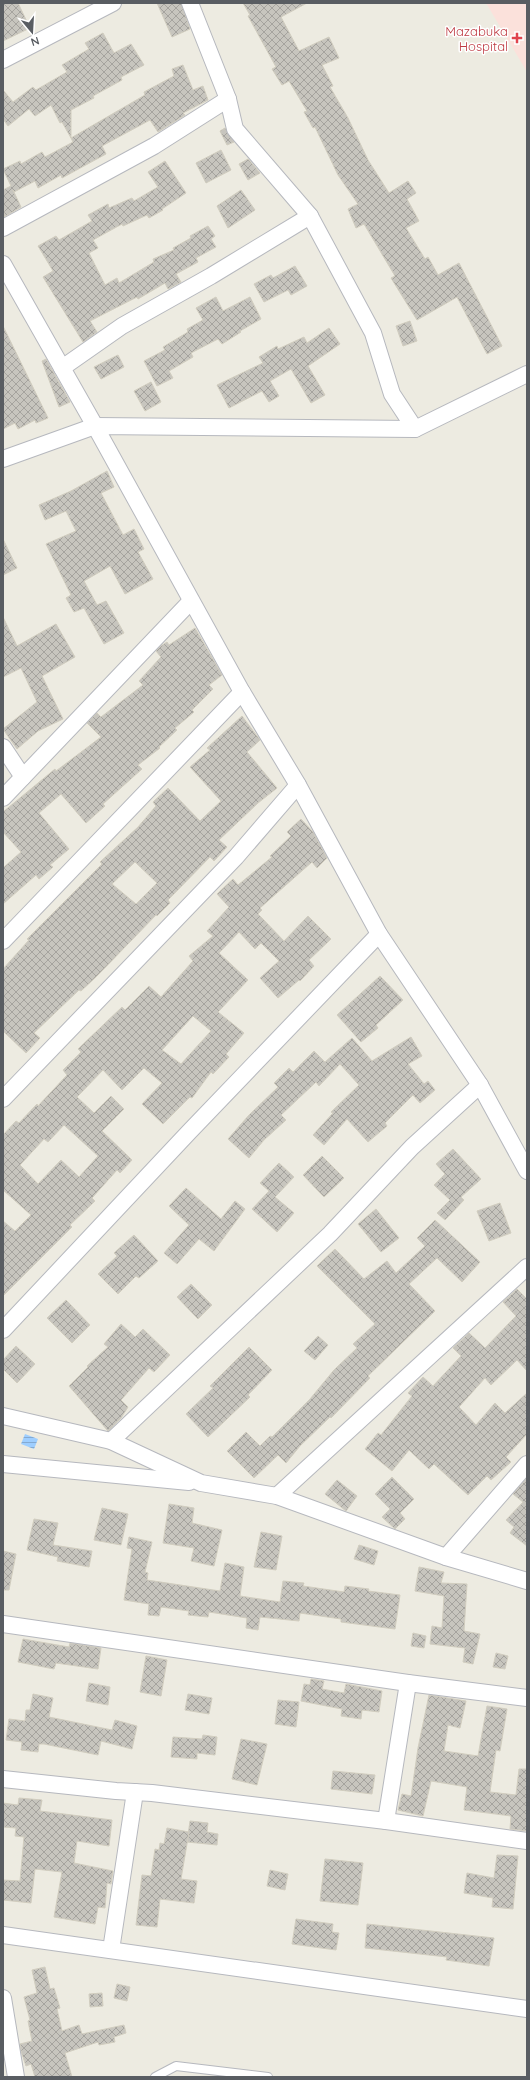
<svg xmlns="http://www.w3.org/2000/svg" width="530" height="2080" font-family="Quicksand,sans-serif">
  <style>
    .medical { fill: #fbe1db }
    .water { fill: url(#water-rules) }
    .building { fill: url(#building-cross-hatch); stroke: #d1cdbf; fill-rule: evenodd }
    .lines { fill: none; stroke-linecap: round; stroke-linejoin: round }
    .service-casing { stroke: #b6b8be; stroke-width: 10 }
    .minor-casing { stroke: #b6b8be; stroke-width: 18 }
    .service { stroke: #fff; stroke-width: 8 }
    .minor { stroke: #fff; stroke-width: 16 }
    .health-dot { fill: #e0444e; stroke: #fff; stroke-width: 1.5 }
    .labels { text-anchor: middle; stroke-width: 3; stroke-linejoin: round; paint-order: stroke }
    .health-label { font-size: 13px; fill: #be3a42; stroke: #fff; text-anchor: end }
  </style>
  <defs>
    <pattern id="water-rules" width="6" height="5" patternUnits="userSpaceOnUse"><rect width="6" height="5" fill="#9eceff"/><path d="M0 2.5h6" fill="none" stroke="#84aad2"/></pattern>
    <pattern id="building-cross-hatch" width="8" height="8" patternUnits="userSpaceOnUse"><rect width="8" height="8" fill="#c7c5be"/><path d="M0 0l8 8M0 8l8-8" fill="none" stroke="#a5a39e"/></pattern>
  </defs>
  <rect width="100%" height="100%" fill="#edebe1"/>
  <path class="medical" d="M486 3H527V72Z"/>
  <path class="water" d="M25 1434 38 1439 34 1449 21 1444Z"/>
  <g class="building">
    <path d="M3 3H18L30 28 3 41Z"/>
    <path d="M157 3H181L190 29 172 37Z"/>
    <path d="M243 3H307L281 17 299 51 329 37 339 58 322 65 333 86 330 87 348 118 368 160 389 193 408 181 416 193 407 199 419 221 406 228 425 259 428 257 438 275 459 263 502 346 487 354 457 297 417 320 391 278 395 276 364 224 356 228 348 209 358 204 338 175 315 127 313 128 304 112 307 111 289 81 282 85 272 69 276 67 248 16 250 15Z"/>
    <path d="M103 33 114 53 131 44 144 65 121 77 122 80 93 96 94 98 71 110V138L62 122 60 123 51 105 35 116 29 109 8 126 3 119V90L13 102 33 87 36 90 67 72 62 65 89 49 85 43Z"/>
    <path d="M183 65 193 90 203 86 208 100 183 113 185 115 158 132 150 120 102 146 106 154 62 178 61 175 38 188 35 181 14 192 13 190 21 207 4 217 3 190 11 186 3 169 20 161 21 164 42 152 45 157 73 142 71 138 145 95 144 92 174 76 172 69Z"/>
    <path d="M225 128 234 142 227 145 220 131Z"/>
    <path d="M221 150 231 170 206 183 196 163Z"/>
    <path d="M248 159 260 173 248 180 239 164Z"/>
    <path d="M165 161 186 193 162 209 163 210 149 218 147 215 123 226 122 224 93 240 98 248 89 253 105 285 117 278 119 283 154 262 153 259 174 250 173 248 191 238 190 236 208 226 215 236 211 239 216 247 196 258 198 262 176 274 181 282 168 289 165 283 138 299 137 297 90 321 97 332 83 342 43 277 53 271 38 246 56 236 59 240 92 221 88 215 108 204 109 208 132 198 134 201 158 187 148 172Z"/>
    <path d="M241 190 255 210 228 228 217 206Z"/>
    <path d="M295 266 307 286 291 295 288 290 264 302 254 284 271 275 273 278Z"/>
    <path d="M216 297 223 311 250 297 261 319 240 331 241 332 222 344 218 339 191 353 193 357 169 371 173 378 157 386 144 361 165 350 163 347 188 332 187 329 203 320 196 308Z"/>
    <path d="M410 321 417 341 403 346 396 326Z"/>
    <path d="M3 326 48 418 36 423 35 420 18 429 15 423 3 429Z"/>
    <path d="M329 328 340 344 308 366 325 395 311 403 291 369 270 381 279 396 269 402 262 391 229 408 217 385 263 363 259 357 277 346 278 349 304 337 307 343Z"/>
    <path d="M118 355 124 367 101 379 94 367Z"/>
    <path d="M46 359 70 402 59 407 42 361Z"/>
    <path d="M151 382 161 402 145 411 134 391Z"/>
    <path d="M107 471 114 487 101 493 123 535 134 529 144 549 138 552 153 579 125 594 110 566 84 581 97 605 106 601 124 633 104 644 84 608 74 612 66 598 71 595 46 544 76 531 66 511 45 520 39 505 71 491Z"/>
    <path d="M3 539 17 568 3 575Z"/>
    <path d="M3 617 17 646 56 624 75 657 42 676 63 719 38 731 17 749 3 729 37 702 21 668 3 677Z"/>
    <path d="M195 628 222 675 209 685 213 689 192 710 194 712 175 728 177 730 159 747 160 748 138 765 142 769 103 804 105 806 86 823 61 794 39 813 69 849 50 865 53 867 39 879 36 875 3 904V868L21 852 3 832V812L55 769 56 771 101 737 87 723 97 713 101 717 143 685 139 681 161 657 156 651 161 646 167 642 169 645Z"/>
    <path d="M242 716 260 740 247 752 277 788 258 803 219 840 227 847 214 861 210 857 168 900 170 903 157 916 156 915 97 976 81 991 79 990 34 1033 40 1038 26 1053 3 1031V969L29 940 27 939 102 864 100 862 138 827 156 806 153 802 168 788 200 821 221 801 190 767 210 750 207 748ZM135 862 157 883 136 904 112 884Z"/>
    <path d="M301 819 313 832 327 858 317 868 312 862 260 908 262 910 258 914 284 941 308 916 331 939 309 960 314 966 300 981 299 980 278 998 260 978 279 961 261 943 255 949 239 932 219 953 248 980 218 1012 244 1033 226 1054 229 1057 213 1074 211 1072 192 1098 190 1097 163 1124 142 1104 162 1083 144 1068 122 1090 103 1070 77 1097 94 1113 111 1096 124 1109 102 1131 132 1160 120 1173 117 1170 92 1198 95 1201 70 1225 72 1227 3 1296V1221L15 1231 31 1215 3 1190V1135L16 1121 19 1123 37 1104 38 1106 67 1075 63 1070 81 1052 78 1049 122 1007 125 1010 149 986 161 997 193 961 189 956 213 936 207 931 229 907 217 894 233 879 238 885 272 857 270 856 291 836 287 832ZM193 1016 211 1031 181 1064 162 1050ZM64 1125 98 1156 79 1177 61 1160 38 1184 20 1165 44 1139 48 1142Z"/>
    <path d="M380 976 403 1000 376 1025 378 1028 361 1042 337 1015Z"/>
    <path d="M411 1037 422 1056 408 1064 424 1084 428 1081 435 1090 420 1103 413 1095 385 1123 387 1126 368 1142 347 1119 324 1145 313 1135 333 1113 331 1112 359 1085 340 1064 319 1086 316 1082 281 1115 286 1120 264 1140 249 1158 228 1139 249 1115 278 1087 274 1083 289 1068 293 1072 314 1051 325 1062 352 1038 372 1061Z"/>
    <path d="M453 1149 481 1179 461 1197 464 1200 445 1220 437 1213 450 1200 434 1185 445 1174 436 1164Z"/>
    <path d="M322 1156 344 1178 324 1197 303 1175Z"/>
    <path d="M279 1163 294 1177 275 1197 294 1213 277 1232 252 1209 269 1191 260 1183Z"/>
    <path d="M186 1188 221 1219 235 1201 245 1209 214 1251 199 1239 177 1264 164 1253 189 1225 169 1206Z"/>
    <path d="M500 1203 511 1233 489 1241 477 1211Z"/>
    <path d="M376 1209 399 1238 381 1252 358 1224Z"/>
    <path d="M435 1220 480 1262 462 1282 437 1258 409 1284 435 1311 368 1376 370 1378 331 1418 330 1417 300 1446 286 1463 278 1455 254 1478 227 1451 246 1432 260 1446 270 1436 272 1437 310 1399 334 1370 357 1348 353 1344 375 1324 317 1266 335 1249 364 1279 387 1261 396 1273 425 1246 417 1238Z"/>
    <path d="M134 1235 158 1261 139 1278 136 1276 118 1294 98 1274 117 1256 114 1253Z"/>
    <path d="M191 1284 212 1305 198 1319 177 1297Z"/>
    <path d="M517 1289 527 1299V1371L517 1360 491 1385 485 1378 459 1407 476 1425 495 1403 505 1413 527 1393V1434L506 1457 511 1462 491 1480 487 1476 468 1495 434 1464 429 1469 409 1450 392 1471 365 1449 378 1433 381 1435 412 1396 408 1393 423 1377 433 1386 461 1356 453 1348 469 1333 485 1348 516 1316 503 1302Z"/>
    <path d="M66 1300 90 1325 72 1343 47 1318Z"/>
    <path d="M121 1324 135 1337 143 1329 170 1355 154 1372 149 1368 121 1400 128 1407 121 1418 108 1431 69 1386 88 1367 87 1366 108 1347 104 1344Z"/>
    <path d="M318 1336 328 1345 315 1360 304 1351Z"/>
    <path d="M16 1346 35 1364 17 1383 3 1369V1360Z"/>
    <path d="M249 1347 272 1370 248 1395 250 1397 208 1437 186 1414 213 1388 210 1386Z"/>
    <path d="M392 1477 414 1499 400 1513 405 1519 395 1529 382 1517 390 1509 375 1494Z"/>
    <path d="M527 1478V1546L510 1533 514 1527 506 1520 523 1502 513 1494Z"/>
    <path d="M337 1480 357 1496 346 1511 325 1494Z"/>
    <path d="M169 1504 194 1508 192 1523 222 1530 214 1566 191 1561 194 1548 163 1543Z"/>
    <path d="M102 1508 128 1514 121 1545 94 1540Z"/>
    <path d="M34 1519 58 1523 53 1545 92 1551 89 1567 57 1561 58 1557 27 1550Z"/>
    <path d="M261 1532 282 1536 276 1570 254 1567Z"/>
    <path d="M129 1537 152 1542 145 1572 148 1573 147 1580 220 1591 225 1563 244 1567 240 1596 280 1602 283 1581 304 1583 303 1586 344 1592 345 1586 369 1589 368 1591 400 1595 395 1629 341 1622V1619L300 1613 299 1621 260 1617 258 1630 246 1628 247 1618 209 1612 208 1617 188 1615 189 1611 161 1607 159 1616 148 1615 149 1604 124 1600 132 1549 127 1548Z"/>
    <path d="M359 1545 378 1551 374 1565 354 1559Z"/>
    <path d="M3 1551 16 1554 9 1590H3Z"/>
    <path d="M419 1567 444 1572 441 1583 467 1584 464 1631 480 1634 473 1664 463 1662 465 1648 430 1644 432 1626 442 1628 444 1596 415 1591Z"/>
    <path d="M413 1633 426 1636 424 1648 411 1646Z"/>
    <path d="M23 1639 69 1647 70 1643 101 1648 98 1669 56 1663 54 1669 18 1662Z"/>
    <path d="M496 1653 508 1656 505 1669 493 1667Z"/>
    <path d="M146 1656 167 1660 161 1696 140 1692Z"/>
    <path d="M311 1679 324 1681 322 1689 344 1693 346 1684 382 1691 379 1712 362 1710 361 1719 341 1716 342 1709 301 1701 304 1684 310 1685Z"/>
    <path d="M89 1683 110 1687 108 1705 86 1701Z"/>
    <path d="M33 1694 53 1698 49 1717 112 1730 115 1720 137 1726 132 1749 101 1741 98 1755 44 1744H39L38 1752 21 1750 22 1742 6 1740 9 1719 25 1721 26 1710H30Z"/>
    <path d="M188 1694 212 1698 209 1714 185 1710Z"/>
    <path d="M429 1695 466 1701 460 1728 448 1725 444 1751 478 1756 487 1706 507 1709 500 1751 496 1750 490 1792 516 1795 519 1769H527V1831L510 1829 511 1816 464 1810 467 1787 431 1781 423 1816 398 1810 402 1794 411 1796 418 1748Z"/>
    <path d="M278 1700 299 1702 296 1727 275 1724Z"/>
    <path d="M203 1735 217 1737 215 1755 197 1753V1759L171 1757 173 1737 202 1739Z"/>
    <path d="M241 1739 267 1744 257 1785 232 1779Z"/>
    <path d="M333 1771 375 1775 372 1794 331 1789Z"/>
    <path d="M19 1798 42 1800 40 1811 112 1820 109 1846 77 1841 74 1863 113 1871 111 1884 107 1883 105 1908 98 1907 95 1924 54 1917 62 1872 35 1869 31 1903 3 1900V1880L20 1881 24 1837 15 1836 16 1828 3 1827V1803L18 1805Z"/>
    <path d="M190 1821 208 1823 207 1832 218 1834 217 1845 187 1842Z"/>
    <path d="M167 1828 189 1832 181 1879 197 1881 194 1903 160 1899 157 1927 136 1925 142 1875 151 1876 155 1849 159 1850 160 1843 164 1844Z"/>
    <path d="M497 1855 518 1856 513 1909 492 1907 493 1898 464 1893 467 1873 494 1878Z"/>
    <path d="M325 1859 363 1863 358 1905 320 1901Z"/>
    <path d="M270 1870 288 1874 285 1890 267 1886Z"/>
    <path d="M296 1919 333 1924 332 1932 339 1933 336 1950 292 1944Z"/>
    <path d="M367 1924 494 1938 489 1966 446 1960 447 1957 365 1948Z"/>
    <path d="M45 1967 50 1989 54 1988 60 2008 57 2009 62 2031 79 2025 82 2034 124 2025 126 2033 114 2037 115 2042 99 2045 98 2042 65 2053 72 2077H35L31 2064 26 2066 21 2051 20 2044 32 2041 28 2021 30 2020 24 1997 37 1993 32 1970Z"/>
    <path d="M117 1984 130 1987 127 2001 114 1998Z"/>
    <path d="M102 1993 103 2006 90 2007 89 1994Z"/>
  </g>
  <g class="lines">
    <g class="service-casing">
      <path id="service" d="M155 2077 176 2066 268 2077"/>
    </g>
    <g class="minor-casing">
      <g id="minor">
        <path d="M190 3 228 99 235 129 310 216 373 333 392 394 415 429"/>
        <path d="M3 60 113 3"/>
        <path d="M3 228 154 146 228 99"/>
        <path d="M3 264 95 426 3 459"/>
        <path d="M62 368 122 326 211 276 310 216"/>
        <path d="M527 374 415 429 95 426 242 692 298 785 379 934 480 1085 527 1171"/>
        <path d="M3 747 23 777"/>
        <path d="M3 798 191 601"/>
        <path d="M3 941 242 692"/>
        <path d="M3 1099 236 857 298 785"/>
        <path d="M3 1330 189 1132 379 934"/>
        <path d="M3 1416 111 1441 201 1483 277 1496 446 1557 527 1581"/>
        <path d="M111 1441 330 1234 412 1147 480 1085"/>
        <path d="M3 1464 189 1482"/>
        <path d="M277 1496 527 1267"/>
        <path d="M446 1557 527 1464"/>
        <path d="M3 1624 408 1683 527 1698"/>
        <path d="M3 1779 116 1791 152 1793 386 1821 527 1841"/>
        <path d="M386 1821 408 1683"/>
        <path d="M3 1935 527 2009"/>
        <path d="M111 1950 135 1792"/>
        <path d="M3 1998 16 2077"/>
      </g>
    </g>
    <use href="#service" class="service"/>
    <use href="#minor" class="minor"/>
  </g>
  <path class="health-dot" d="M515 32h4v4h4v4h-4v4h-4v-4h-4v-4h4z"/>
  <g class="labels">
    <g class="health-label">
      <text x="508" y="36">Mazabuka<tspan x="508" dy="15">Hospital</tspan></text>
    </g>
  </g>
  <rect width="530" height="2080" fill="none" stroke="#595d62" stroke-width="8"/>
  <g transform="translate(32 32) rotate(162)" stroke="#ffffff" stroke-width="3" paint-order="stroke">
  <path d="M0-3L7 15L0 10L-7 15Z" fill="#595d62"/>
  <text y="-6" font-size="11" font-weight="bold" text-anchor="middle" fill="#595d62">N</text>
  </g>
</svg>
